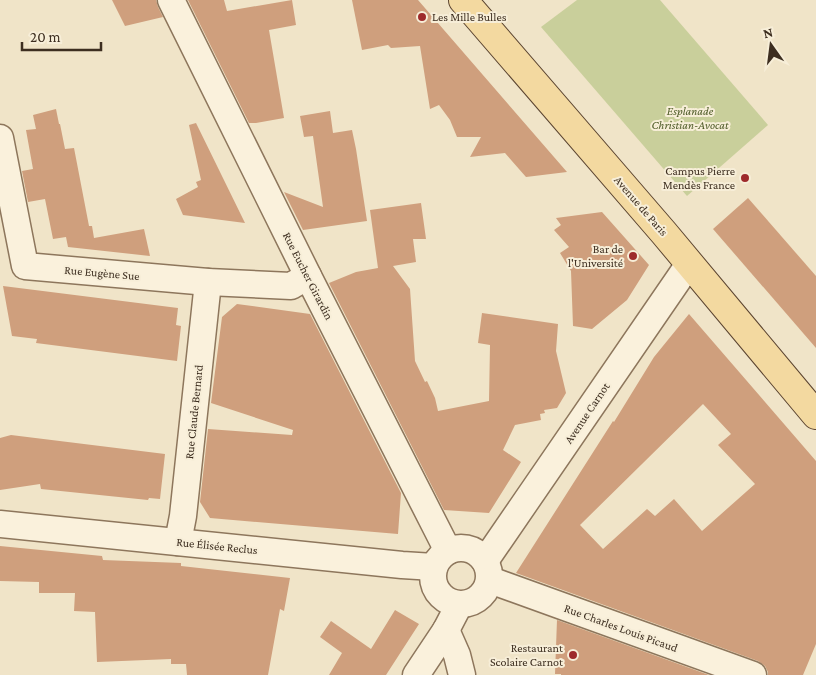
<svg xmlns="http://www.w3.org/2000/svg" width="816" height="675" font-family="'Crimson Pro',serif">
  <style>
    .green { fill: #c9cf9b }
    .building { fill: #cf9f7d; fill-rule: evenodd }
    .lines { fill: none; stroke-linecap: round; stroke-linejoin: round }
    .minor-casing { stroke: #8d765c; stroke-width: 29 }
    .major-casing { stroke: #5b4430; stroke-width: 30 }
    .minor { stroke: #faf1dc; stroke-width: 26 }
    .major { stroke: #f3d9a0; stroke-width: 28 }
    .poi-dot { fill: #9e2a2b; stroke: #f7eed8; stroke-width: 2 }
    .labels { text-anchor: middle; stroke-width: 4; stroke-linejoin: round; paint-order: stroke }
    .poi-label { font-size: 12px; fill: #3d2e20; stroke: #f7eed8; text-anchor: end }
    .park-label { font-size: 12px; font-style: italic; fill: #4d5a26; stroke: #f7eed8 }
    .street-label { font-size: 12px; fill: #3d2e20; stroke: #f7eed8 }
  </style>
  <rect width="100%" height="100%" fill="#f0e4c8"/>
  <path class="green" d="M577 0H660L768 125 687 196 541 27Z"/>
  <g class="building">
    <path d="M112 0H156L158 7 163 17 125 26Z"/>
    <path d="M188 0H224L227 11 292 0 296 25 269 30 284 118 256 123H249Z"/>
    <path d="M352 0H418L567 172 526 177 505 153 470 157 481 137H457L450 120 439 105 430 109 420 46 391 48 388 45 362 50Z"/>
    <path d="M56 109 59 124H60L65 149 74 148 89 226H92L94 238 144 229 150 256 68 247 66 237 53 239 45 199 28 202 22 171 33 169 26 130 36 129 33 115Z"/>
    <path d="M330 111 333 133 352 130 356 149 367 221 303 230 284 192 323 207 313 136 304 137 300 116Z"/>
    <path d="M196 123 245 223 183 215 176 199 198 187 196 182 201 180 189 125Z"/>
    <path d="M748 198 816 276V348L713 229Z"/>
    <path d="M421 203 426 239H413L416 262 393 266 410 289 415 361 425 382 427 381 435 398 438 411 489 401 490 345 478 343 482 313 558 324 556 351 566 393 557 408 544 410 545 413 540 414 541 420 515 425 503 450 521 462 489 513 444 510 329 283 356 272 378 268 370 210Z"/>
    <path d="M602 212 649 265 627 300 592 329 573 326 571 271 560 253 569 247 554 230 561 225 556 218Z"/>
    <path d="M3 286 178 308 176 325 181 326 177 361 36 343 37 339 12 336Z"/>
    <path d="M237 304 310 314 401 493 398 534 210 518 200 502 208 429 292 435 293 430 211 403 222 317Z"/>
    <path d="M689 314 816 461V644L803 675H768V672L765 666 758 661 516 573 613 421 614 422 654 357ZM703 404 731 434 718 445 755 484 702 531 674 499 655 516 647 509 603 549 580 525Z"/>
    <path d="M11 435 165 454 160 499 149 498 148 500 41 489 40 484 0 490V438Z"/>
    <path d="M0 546 102 556 103 560 181 563V566L290 578 284 611 280 609 268 675H187L186 664H171V659L97 662 95 612 74 611 75 593H39V582L0 581Z"/>
    <path d="M395 610 419 624 386 675H329L342 653 320 637 331 621 371 649Z"/>
    <path d="M557 620 709 675H561V674H555Z"/>
  </g>
  <g class="lines">
    <g class="minor-casing">
      <g id="minor">
        <path d="M171 0 308 276 448 551"/>
        <path d="M0 138 25 266 208 282 291 286 308 276"/>
        <path d="M0 524 402 565 434 567"/>
        <path d="M178 542 183 516 208 282"/>
        <circle cx="461" cy="576" r="28"/>
        <path d="M485 561 689 264"/>
        <path d="M490 580 753 675"/>
        <path d="M446 630 457 655 462 675"/>
        <path d="M416 675 446 630 459 605"/>
      </g>
    </g>
    <g class="major-casing">
      <path id="major" d="M463 0 664 233 816 415"/>
    </g>
    <use href="#minor" class="minor"/>
    <use href="#major" class="major"/>
  </g>
  <g class="poi-dot">
    <circle cx="422" cy="17" r="5"/>
    <circle cx="745" cy="178" r="5"/>
    <circle cx="633" cy="256" r="5"/>
    <circle cx="573" cy="655" r="5"/>
  </g>
  <g class="labels">
    <g class="poi-label">
      <text x="432" y="21" text-anchor="start">Les Mille Bulles</text>
      <text x="735" y="175">Campus Pierre<tspan x="735" dy="14">Mendès France</tspan></text>
      <text x="623" y="253">Bar de<tspan x="623" dy="14">l'Université</tspan></text>
      <text x="563" y="652">Restaurant<tspan x="563" dy="14">Scolaire Carnot</tspan></text>
    </g>
    <g class="park-label">
      <text x="690" y="115">Esplanade<tspan x="690" dy="14">Christian-Avocat</tspan></text>
    </g>
    <g class="street-label">
      <text transform="translate(641 206) rotate(49)" y="4">Avenue de Paris</text>
      <text transform="translate(102 273) rotate(5)" y="4">Rue Eugène Sue</text>
      <text transform="translate(308 276) rotate(63)" y="4">Rue Eucher Girardin</text>
      <text transform="translate(194 412) rotate(-84)" y="4">Rue Claude Bernard</text>
      <text transform="translate(587 413) rotate(-56)" y="4">Avenue Carnot</text>
      <text transform="translate(217 546) rotate(6)" y="4">Rue Élisée Reclus</text>
      <text transform="translate(621 628) rotate(20)" y="4">Rue Charles Louis Picaud</text>
    </g>
  </g>
  <g transform="translate(771 45) rotate(346)" stroke="#f7eed8" stroke-width="4" paint-order="stroke">
  <path d="M0-4L9 19L0 12L-9 19Z" fill="#3d2e20"/>
  <text y="-8" font-size="14" font-weight="bold" text-anchor="middle" fill="#3d2e20">N</text>
  </g>
  <path d="M22 42v8h79v-8" fill="none" stroke="#3d2e20" stroke-width="2.5"/>
  <text x="30" y="42" font-size="15" fill="#3d2e20" stroke="#f7eed8" stroke-width="4" paint-order="stroke">20 m</text>
</svg>
